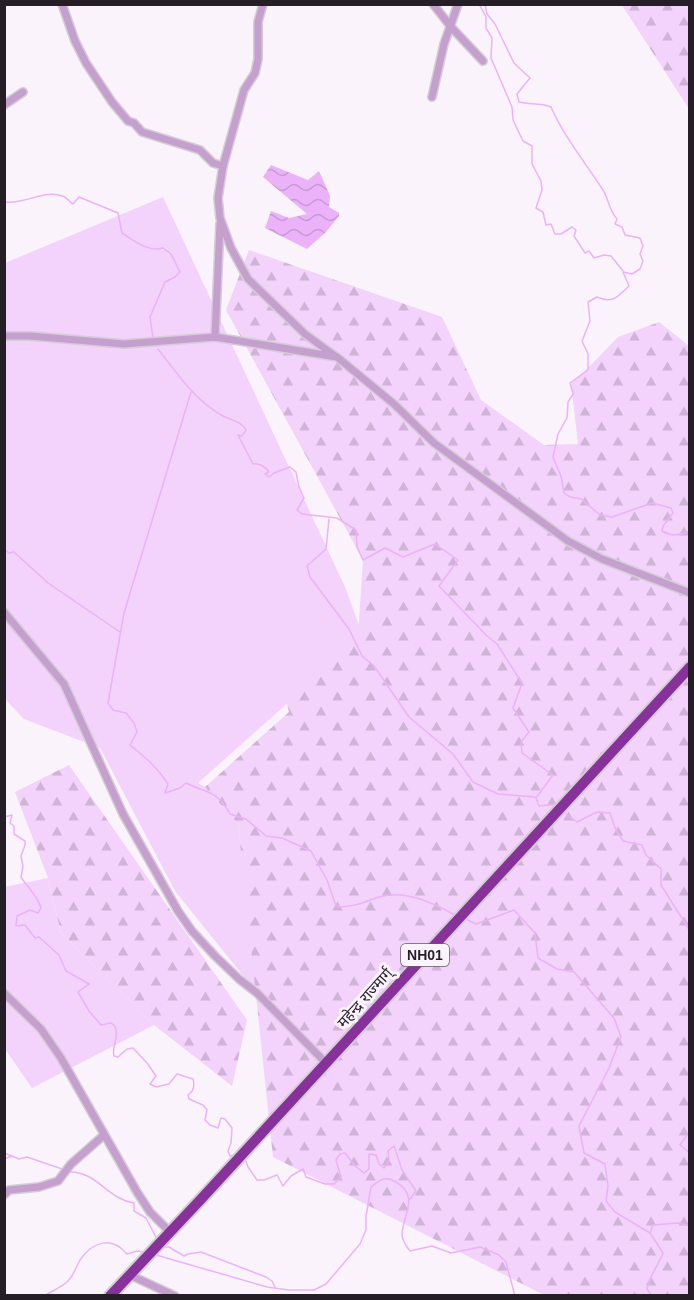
<svg xmlns="http://www.w3.org/2000/svg" width="694" height="1300" font-family="Helvetica,'Noto Sans Devanagari',sans-serif">
  <style>
    .green { fill: #f3d2fb }
    .forest { fill: url(#forest-firs) }
    .water { fill: url(#water-waves) }
    .lines { fill: none; stroke-linecap: round; stroke-linejoin: round }
    .stream { stroke: #ebb2f9; stroke-width: 1.5 }
    .minor-casing { stroke: #d4cdd5; stroke-width: 10 }
    .highway-casing { stroke: #d4cdd5; stroke-width: 14 }
    .minor { stroke: #c59fce; stroke-width: 7 }
    .highway { stroke: #87329a; stroke-width: 10 }
    .labels { text-anchor: middle; stroke-width: 6; stroke-linejoin: round; paint-order: stroke }
    .shield { fill: #faf3fc; stroke: #655e66; stroke-width: 1.5 }
    .shield-label { font-size: 14px; font-weight: bold; fill: #251e26 }
    .street-label { font-size: 15px; fill: #251e26; stroke: #faf3fc }
  </style>
  <defs>
    <pattern id="forest-firs" width="22" height="20" patternUnits="userSpaceOnUse" patternTransform="scale(1.5)"><rect width="22" height="20" fill="#f3d2fb"/><path d="M5 1l3.5 6h-7zM16 11l3.5 6h-7z" fill="#d0b4d7"/></pattern>
    <pattern id="water-waves" width="16" height="10" patternUnits="userSpaceOnUse" patternTransform="scale(1.5)"><rect width="16" height="10" fill="#ebb2f9"/><path d="M0 5q4-4 8 0t8 0" fill="none" stroke="#c999d5"/></pattern>
  </defs>
  <rect width="100%" height="100%" fill="#faf3fc"/>
  <g class="green">
    <path d="M163 197 345 587 363 636 198 783 205 787 238 824 257 993 175 891 100 748 24 719 5 699V263Z"/>
    <path d="M48 878 61 933 154 1025 32 1088 5 1049 4 887Z"/>
  </g>
  <g class="forest">
    <path d="M622 5H689V109Z"/>
    <path d="M249 250 442 317 481 400 544 445 578 444 571 383 592 364 618 337 659 322 689 346V1295H544L273 1157 238 824 205 787 289 712 284 693 331 653 358 636 363 560 226 310Z"/>
    <path d="M69 765 247 1020 232 1086 154 1025 61 933 48 878 15 792Z"/>
  </g>
  <path class="water" d="M271 165 308 180 319 171 330 196 329 207 339 213V216L326 232 307 249 265 228 271 211 289 218 307 214 263 177Z"/>
  <g class="lines">
    <g class="stream">
      <path d="M479 4 486 17V28L492 38 491 58 512 107 513 120 523 141 532 146V164L541 181 542 190 536 208 543 212 546 225 551 224 555 234H561L572 227 576 230 574 236 585 253 589 251 594 258 604 255 611 256 623 271"/>
      <path d="M485 4 487 14 495 24 514 63 530 78 517 94 519 102C531 105 540 102 551 107 564 137 585 162 603 190 609 200 609 210 617 219L615 224 622 227 625 235 640 238 643 246 640 254 643 261 640 269 632 274 623 272 629 286C617 297 613 304 597 297L588 302 590 321 582 341 588 354V370L570 383 573 394 568 402 567 418 558 434 553 457 561 476 564 493 570 497 581 499 600 515 612 517 652 503 671 508 673 513 663 526 662 531C672 537 679 535 690 531"/>
      <path d="M4 202C24 205 45 189 62 196 66 197 69 201 73 204L79 197 118 213 122 233C133 240 149 253 163 248L171 254 180 272 175 277 165 282 150 317 153 338"/>
      <path d="M158 349C178 374 194 400 223 416 231 420 241 421 246 430L242 436 238 435 253 464C259 463 266 467 269 472L265 474 269 477 274 473 290 467 296 472 299 487 304 498 297 510 302 514 337 518 356 530 357 547 363 560 385 548 403 557 435 544 458 560 439 586 486 635 497 644 522 683 513 708 529 732 521 742 522 753 553 775 536 798 539 806 556 804"/>
      <path d="M191 392 124 613 108 703 113 710 126 713 134 723 137 732 130 745C146 758 157 767 168 784L165 793 180 788 186 783C208 794 216 789 230 814L246 819 266 836 282 838 311 851 327 880 335 903 338 907C354 907 365 902 379 897 405 889 433 903 455 915"/>
      <path d="M329 519 326 549 307 566 310 577 349 629 362 656 374 666 409 717 453 754 473 782 498 794 535 797"/>
      <path d="M4 549 9 553 14 552 48 583 120 632"/>
      <path d="M566 814 577 822 597 812 610 813 615 828 623 841 642 845 646 855 661 869V885L690 931"/>
      <path d="M4 817 12 815 10 823 14 826V834L25 841V845L21 856 23 866 21 877C27 887 38 896 41 908L38 913 30 910 17 916 16 926 25 925 35 938 39 937 59 955 66 971 89 984 78 992 89 1011 101 1025 111 1023 115 1026C120 1039 111 1046 114 1056L118 1057 127 1049 133 1048 147 1063 156 1076 150 1084 156 1087 169 1084 177 1074 193 1079C195 1086 194 1091 188 1095L189 1099 203 1105 207 1110 205 1120 210 1125 218 1128 221 1118 225 1119 232 1128 231 1143 228 1151 230 1156 235 1155"/>
      <path d="M466 919 476 924 514 910 535 933 538 958 557 969 574 972 614 1018 621 1037 609 1068 579 1126 584 1153 605 1164 608 1186 606 1201 615 1212 650 1233"/>
      <path d="M690 1131 680 1145 690 1153"/>
      <path d="M4 1142V1147"/>
      <path d="M4 1153 19 1159 27 1157 62 1169"/>
      <path d="M4 1159 12 1156"/>
      <path d="M246 1161 248 1167 257 1180H264L277 1175 283 1186 291 1176 303 1169 306 1177 325 1184H334L341 1177 336 1160 340 1154 345 1153 355 1166 364 1173 369 1169V1154L376 1155 379 1164 384 1168C390 1163 389 1158 388 1151L394 1146 402 1170 416 1191 410 1199"/>
      <path d="M70 1172C98 1172 107 1199 134 1203V1211L146 1218 157 1239"/>
      <path d="M161 1247H169L184 1256 188 1254 201 1252 266 1277 272 1281 275 1287"/>
      <path d="M156 1255 267 1287 289 1290H314L326 1284 360 1244 366 1230V1216L371 1187C380 1180 385 1175 396 1182 420 1196 403 1215 402 1234 402 1240 406 1246 410 1251L432 1246 451 1253 480 1247 499 1255 506 1262 515 1296"/>
      <path d="M44 1296C52 1291 62 1287 68 1281 74 1275 76 1267 80 1260 93 1241 112 1236 127 1254L137 1251 144 1252"/>
      <path d="M652 1296 647 1289C650 1275 658 1266 663 1253L650 1233 653 1225 679 1223 690 1226"/>
    </g>
    <g class="minor-casing">
      <g id="minor">
        <path d="M62 4 75 41 86 63 112 102 128 121 134 123 142 132 200 150 213 163 223 166"/>
        <path d="M263 4 258 22V59L255 73 244 90 223 166 218 198 220 218 231 248 248 279 305 334 335 356"/>
        <path d="M433 4 451 27 483 61"/>
        <path d="M432 97 444 44 458 4"/>
        <path d="M4 105 23 92"/>
        <path d="M4 336H30L124 344 215 337 337 357 394 404 434 443 568 541 602 559 690 593"/>
        <path d="M215 337 220 224"/>
        <path d="M4 612 64 684 123 814 178 911 192 931 215 956 239 979 257 993 326 1063"/>
        <path d="M4 993 41 1029 61 1058 137 1192 150 1212 170 1232"/>
        <path d="M4 1195 9 1190 39 1187 58 1181 71 1164 104 1135"/>
        <path d="M130 1275 175 1296"/>
      </g>
    </g>
    <g class="highway-casing">
      <path id="highway" d="M110 1296 203 1197 690 667"/>
    </g>
    <use href="#minor" class="minor"/>
    <use href="#highway" class="highway"/>
  </g>
  <g class="labels">
    <rect class="shield" x="401" y="944" width="48" height="22" rx="4.5"/>
    <g class="shield-label">
      <text x="425" y="960">NH01</text>
    </g>
    <g class="street-label">
      <text transform="translate(365 998) rotate(-48)" y="5">महेन्द्र राज्मार्ग्</text>
    </g>
  </g>
  <rect width="694" height="1300" fill="none" stroke="#251e26" stroke-width="12"/>
</svg>
